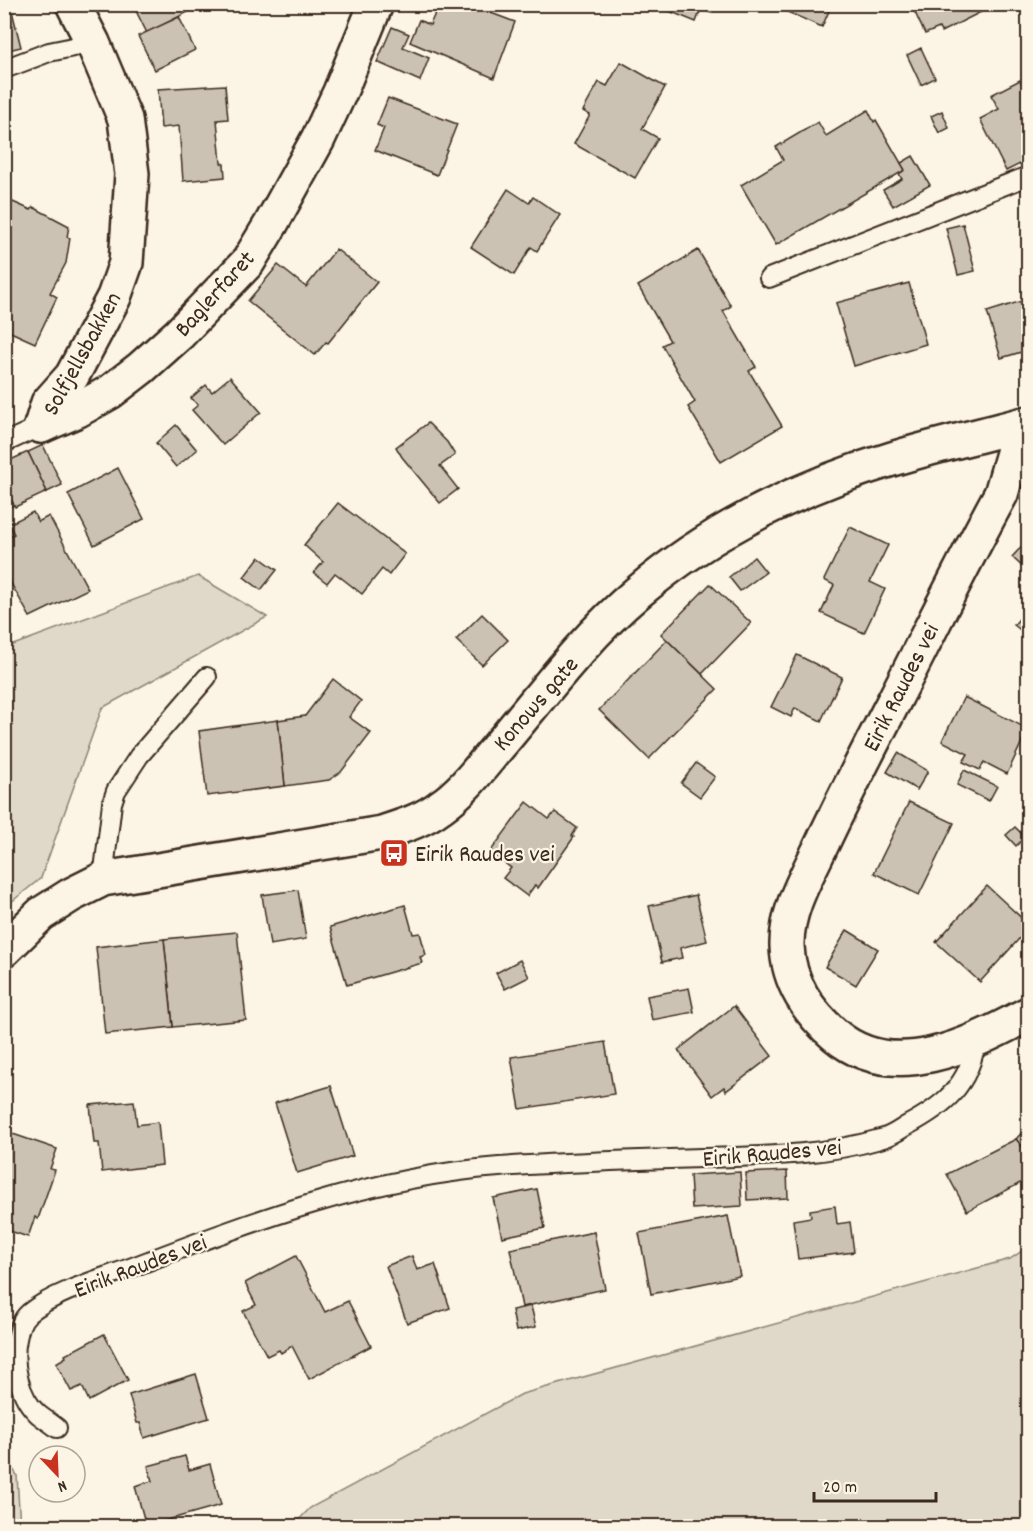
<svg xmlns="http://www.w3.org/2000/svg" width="1033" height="1531" font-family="Dekko,sans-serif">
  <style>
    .green { fill: #e0d8c8; stroke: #8e8173; stroke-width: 1.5 }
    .building { fill: #ccc2b3; stroke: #3b2a1e; stroke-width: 1.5 }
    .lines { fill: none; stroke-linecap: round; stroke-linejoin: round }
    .lane-casing { stroke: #3b2a1e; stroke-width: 22 }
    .street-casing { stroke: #3b2a1e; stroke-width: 38 }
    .secondary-casing { stroke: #3b2a1e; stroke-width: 38 }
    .lane { stroke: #fcf5e5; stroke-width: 18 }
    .street { stroke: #fcf5e5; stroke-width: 33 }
    .secondary { stroke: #fcf5e5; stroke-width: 33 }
    .labels { text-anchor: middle; stroke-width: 4.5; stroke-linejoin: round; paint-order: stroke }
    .street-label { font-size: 24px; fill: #3b2a1e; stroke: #fcf5e5 }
    .poi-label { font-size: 24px; fill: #3b2a1e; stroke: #fcf5e5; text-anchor: start }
  </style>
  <rect width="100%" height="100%" fill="#fcf5e5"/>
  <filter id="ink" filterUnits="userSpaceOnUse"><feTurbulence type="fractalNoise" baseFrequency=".0167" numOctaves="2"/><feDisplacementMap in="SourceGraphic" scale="12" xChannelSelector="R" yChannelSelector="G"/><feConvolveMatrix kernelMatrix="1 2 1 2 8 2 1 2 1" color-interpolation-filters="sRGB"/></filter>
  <g filter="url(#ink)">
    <g class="green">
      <path d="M198 576 267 617 102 708 41 878 5 907V648Z"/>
      <path d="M1028 1247V1526H293L310 1508 522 1394 1010 1259Z"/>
      <path d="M5 1458 17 1475 20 1526H5Z"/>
    </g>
    <g class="building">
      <path d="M129 4H189L192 10 147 33 135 9 132 10Z"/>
      <path d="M439 4H477L491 13 515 22 494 78 410 42 419 20 430 25Z"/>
      <path d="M652 4H714L711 13 701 9 696 22Z"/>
      <path d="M769 4H832L822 27Z"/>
      <path d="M911 4H993V6L941 32 939 28 925 34Z"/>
      <path d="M12 11 21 47 4 51V13Z"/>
      <path d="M179 17 195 50 155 70 138 36Z"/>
      <path d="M392 27 409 34 403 47 429 58 420 81 377 62Z"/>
      <path d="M921 48 935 78 921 85 907 55Z"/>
      <path d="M621 62 665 87 642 129 658 138 635 178 574 144 590 115 583 111 599 82 607 86Z"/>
      <path d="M1020 80 1028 95V160L1006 171 980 119 999 109 991 95Z"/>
      <path d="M225 85 228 119 217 120 221 163 224 164 225 177 183 181 179 126 161 128 158 89Z"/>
      <path d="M388 98 457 124 437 175 375 150 384 128 377 125Z"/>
      <path d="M868 110 874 122 876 120 905 170 776 245 741 185 783 160 776 147 818 122 826 136Z"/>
      <path d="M942 111 949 128 939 133 931 116Z"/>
      <path d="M913 156 930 185 893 206 883 190 902 179 899 174 905 170 901 163Z"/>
      <path d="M508 189 529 203 533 197 560 215 537 251 531 247 514 275 471 247Z"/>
      <path d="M6 199 31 210 33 207 69 226 67 237 70 238 66 263 50 293 57 297 35 343 4 329 7 321H4V258L9 248 4 245V203Z"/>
      <path d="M963 224 975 271 958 275 946 228Z"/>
      <path d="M336 249 377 282 328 343 326 342 315 355 248 301 278 265 306 287Z"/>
      <path d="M698 250 731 306 723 311 756 367 749 371 782 426 721 462 688 407 695 402 662 345 670 341 638 286Z"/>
      <path d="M909 283 926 344 854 366 836 303Z"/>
      <path d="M1028 299V350L1001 358 987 312Z"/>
      <path d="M230 377 261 412 223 445 192 410 198 405 191 398 206 385 212 392Z"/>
      <path d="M428 423 447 442 455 455 440 466 458 489 440 503 402 457 396 447Z"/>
      <path d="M176 425 197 450 176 467 156 443Z"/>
      <path d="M43 445 62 485 47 492 28 452Z"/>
      <path d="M28 452 47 492 15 507 4 484V463Z"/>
      <path d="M118 468 144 519 94 545 68 494Z"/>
      <path d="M4 488 14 505 4 510Z"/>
      <path d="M338 503 405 554 389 575 382 569 362 594 335 573 327 583 314 573 323 562 304 545Z"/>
      <path d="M33 512 38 522 49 516 88 589 30 617 4 571V538L14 534 9 524Z"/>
      <path d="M850 527 888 545 870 582 885 589 864 633 821 613 834 585 824 580Z"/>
      <path d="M1024 544 1028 548V572L1012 557Z"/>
      <path d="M259 557 277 570 261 590 244 577Z"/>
      <path d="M754 557 766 572 740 591 729 577Z"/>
      <path d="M710 584 751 623 702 674 661 634Z"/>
      <path d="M1028 608V636L1014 625Z"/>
      <path d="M482 614 508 640 482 665 456 640Z"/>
      <path d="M667 640 717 689 649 759 599 710Z"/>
      <path d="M797 655 842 677 821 721 795 708 791 717 771 707Z"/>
      <path d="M333 679 361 701 349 717 371 733 341 772 329 780 285 786 278 720 305 716Z"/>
      <path d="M964 697 1028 729 1007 774 984 762 980 770 963 762 968 754 942 741Z"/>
      <path d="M278 720 285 786 207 796 199 731Z"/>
      <path d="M898 753 928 771 917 790 887 772Z"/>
      <path d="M696 763 715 777 700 797 681 783Z"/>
      <path d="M964 770 997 786 989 801 957 785Z"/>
      <path d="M527 802 549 819 555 812 577 828 572 836 574 837 538 888 535 885 527 896 503 878 511 868 490 852Z"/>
      <path d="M909 802 954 823 919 895 874 873Z"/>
      <path d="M1015 827 1025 837 1016 846 1006 835Z"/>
      <path d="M987 886 1028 924V929L980 982 936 942Z"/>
      <path d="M298 890 306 939 270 945 262 895Z"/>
      <path d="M696 895 707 941 680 948 682 958 662 962 649 906Z"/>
      <path d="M405 905 413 934 420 933 426 955 420 957 422 963 347 985 330 927Z"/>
      <path d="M847 930 878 949 856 985 825 967Z"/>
      <path d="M237 932 246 1020 173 1027 164 939Z"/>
      <path d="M164 939 173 1027 105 1034 96 947Z"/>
      <path d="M520 960 529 977 505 989 496 973Z"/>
      <path d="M689 988 694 1012 652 1020 647 996Z"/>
      <path d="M734 1006 772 1056 726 1091 724 1087 712 1096 678 1050Z"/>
      <path d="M605 1042 614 1094 520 1109 511 1057Z"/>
      <path d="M331 1086 353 1156 297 1173 275 1103Z"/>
      <path d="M134 1101 137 1125 158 1122 162 1165 102 1172 99 1143H94L90 1105Z"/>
      <path d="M1028 1126V1154L1016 1139Z"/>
      <path d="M4 1131 57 1149 50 1169 55 1170 38 1219 35 1217 28 1237 4 1229Z"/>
      <path d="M1016 1139 1028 1154V1179L967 1211 947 1174Z"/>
      <path d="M787 1171 788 1198 747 1200 746 1173Z"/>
      <path d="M740 1172 742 1206 692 1209 690 1175Z"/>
      <path d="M537 1189 545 1228 502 1237 493 1198Z"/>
      <path d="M835 1206 837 1224 850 1222 854 1252 798 1259 793 1220 811 1217 810 1210Z"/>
      <path d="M728 1216 740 1276 651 1294 639 1233Z"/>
      <path d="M594 1232 605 1289 522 1307 510 1249Z"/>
      <path d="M296 1256 325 1312 348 1301 371 1346 309 1379 292 1346 281 1353 279 1350 267 1356 243 1311 256 1305 245 1283Z"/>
      <path d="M412 1256 417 1270 435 1264 450 1308 407 1323 386 1266Z"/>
      <path d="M531 1306 536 1327 516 1331 512 1310Z"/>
      <path d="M104 1334 128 1380 89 1401 82 1386 71 1391 56 1363 66 1357 65 1355Z"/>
      <path d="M196 1374 209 1418 144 1438 140 1423H137L129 1395Z"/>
      <path d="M185 1456 189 1470 210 1464 221 1505 146 1526 135 1486 152 1481 148 1466Z"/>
    </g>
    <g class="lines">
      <g class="lane-casing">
        <g id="lane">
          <path d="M4 69 49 52 93 43"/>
          <path d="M769 278 1028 176"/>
          <path d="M4 443 41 426"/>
          <path d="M103 879 112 803 116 791 139 756 207 677"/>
          <path d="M57 1428C51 1423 44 1419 38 1414 19 1397 12 1363 17 1339 19 1329 21 1320 29 1313 53 1293 100 1279 130 1268 248 1223 371 1176 499 1167 566 1162 634 1160 702 1158 762 1156 822 1156 880 1139 890 1137 898 1131 906 1126 944 1106 970 1085 976 1040"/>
        </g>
      </g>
      <g class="street-casing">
        <g id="street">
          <path d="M41 426 78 410 110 392 141 368 179 334 248 262 271 224 318 139 340 92 376 4"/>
          <path d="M41 426 48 403 72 376 114 297 126 263 132 174 125 119 93 43 73 4"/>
          <path d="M1015 427 1013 453 1001 494C964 561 930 631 895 699 870 747 845 795 822 844 807 876 786 910 787 946 788 982 809 1013 835 1035 894 1085 971 1044 1028 1014"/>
        </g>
      </g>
      <g class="secondary-casing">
        <path id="secondary" d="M4 950 41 914 71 895 103 879 382 833C403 826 423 820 440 807 465 790 483 764 503 741 545 691 586 636 637 593 711 530 799 487 892 459 937 445 983 435 1028 423"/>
      </g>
      <use href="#lane" class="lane"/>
      <use href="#street" class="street"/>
      <use href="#secondary" class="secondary"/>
    </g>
  </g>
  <defs>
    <g id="bus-square" transform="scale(1.5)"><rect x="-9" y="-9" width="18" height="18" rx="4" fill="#c8321e" stroke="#fcf5e5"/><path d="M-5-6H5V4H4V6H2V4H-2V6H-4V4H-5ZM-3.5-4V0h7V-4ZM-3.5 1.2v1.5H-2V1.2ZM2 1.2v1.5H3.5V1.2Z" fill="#fff"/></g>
  </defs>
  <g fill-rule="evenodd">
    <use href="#bus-square" x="394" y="853"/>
  </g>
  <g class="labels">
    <g class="street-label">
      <text transform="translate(214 293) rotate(-48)" y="8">Baglerfaret</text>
      <text transform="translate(81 353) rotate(-61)" y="8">Solfjellsbakken</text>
      <text transform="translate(900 687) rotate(-63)" y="8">Eirik Raudes vei</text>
      <text transform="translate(535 703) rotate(-49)" y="8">Konows gate</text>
      <text transform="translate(772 1152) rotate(-5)" y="8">Eirik Raudes vei</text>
      <text transform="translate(140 1265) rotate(-21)" y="8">Eirik Raudes vei</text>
    </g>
    <g class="poi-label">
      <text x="415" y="861">Eirik Raudes vei</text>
    </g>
  </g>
  <rect width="1033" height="1531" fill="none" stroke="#fcf5e5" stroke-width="24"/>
  <rect x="12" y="12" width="1009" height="1507" fill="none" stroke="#3b2a1e" stroke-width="2" filter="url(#ink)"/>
  <g transform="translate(57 1474) rotate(157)"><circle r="28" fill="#fcf5e5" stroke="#afa495" stroke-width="1.5"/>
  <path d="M0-4.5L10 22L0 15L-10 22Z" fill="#c8321e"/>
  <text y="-9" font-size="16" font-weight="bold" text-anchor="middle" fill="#3b2a1e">N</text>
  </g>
  <path d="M814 1492v9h122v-9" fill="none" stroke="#3b2a1e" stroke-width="3"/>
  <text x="823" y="1492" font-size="18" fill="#3b2a1e" stroke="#fcf5e5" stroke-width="4.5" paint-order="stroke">20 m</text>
</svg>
